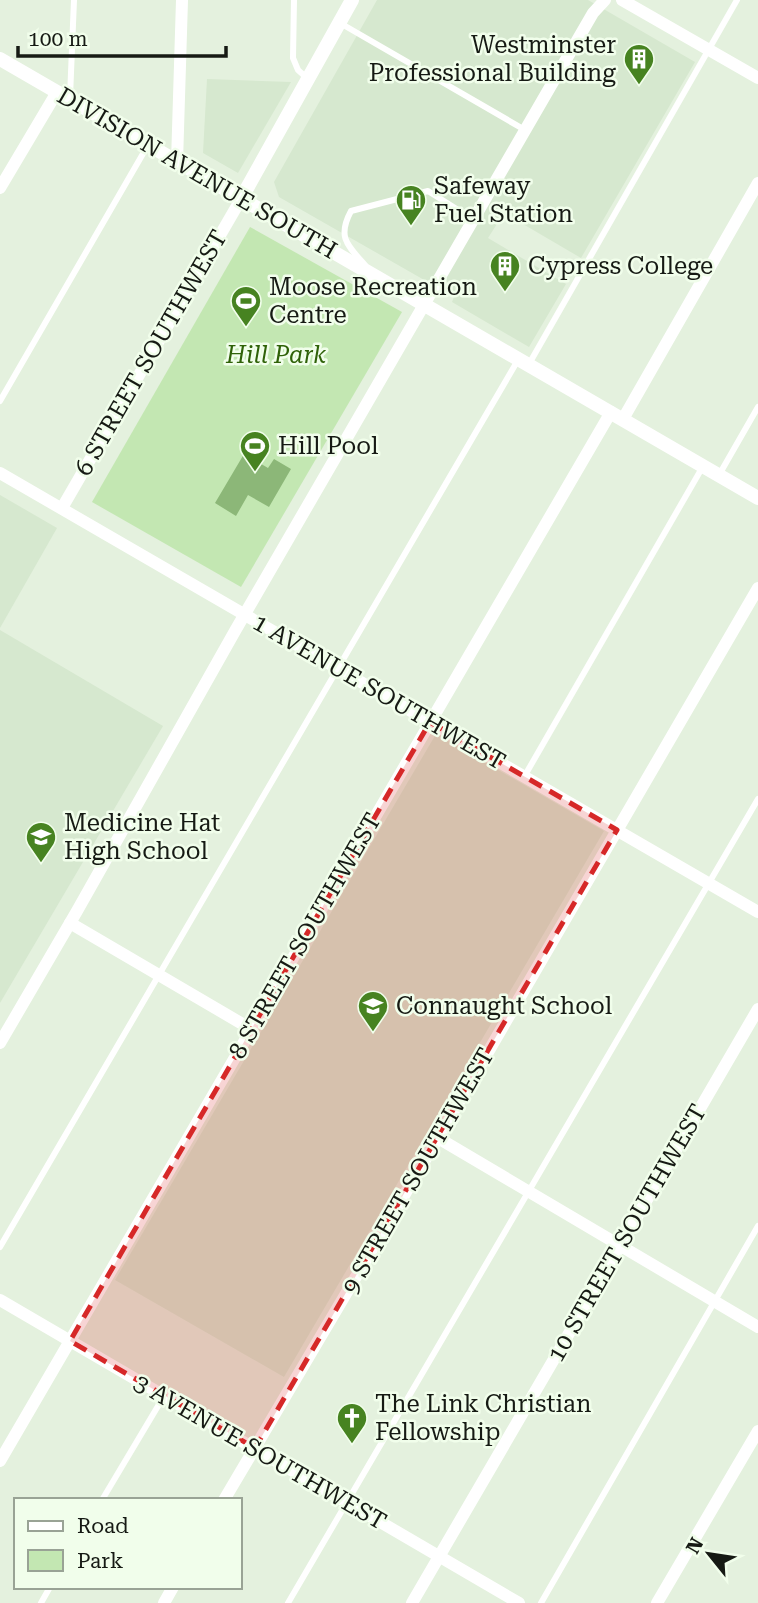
<svg xmlns="http://www.w3.org/2000/svg" width="758" height="1603" font-family="'Roboto Serif',serif">
  <style>
    .built { fill: #d6e8cf }
    .green { fill: #c3e7b2 }
    .water { fill: #8cb778 }
    .lines { fill: none; stroke-linecap: round; stroke-linejoin: round }
    .service { stroke: #fff; stroke-width: 6 }
    .minor { stroke: #fff; stroke-width: 12 }
    .tertiary { stroke: #fff; stroke-width: 14 }
    .marked { fill: #d62828; fill-opacity: 0.2; stroke: #d62828; stroke-width: 5; stroke-dasharray: 14 9; stroke-linejoin: round }
    .labels { text-anchor: middle; stroke-width: 5; stroke-linejoin: round; paint-order: stroke }
    .poi-label { font-size: 24px; fill: #161a14; stroke: #f1feeb; text-anchor: start }
    .street-label { font-size: 24px; fill: #161a14; stroke: #f1feeb }
    .park-label { font-size: 24px; font-style: italic; fill: #2f6208; stroke: #f1feeb }
  </style>
  <rect width="100%" height="100%" fill="#e4f1de"/>
  <g class="built">
    <path d="M377 0H588L695 62 581 258 504 213 488 238 566 284 529 347 452 302 454 297 279 197 274 182Z"/>
    <path d="M207 79 291 82 238 173 203 153Z"/>
    <path d="M0 495 57 528 0 628Z"/>
    <path d="M0 630 163 726 0 1003Z"/>
    <path d="M436 734 604 831 284 1377 115 1280Z"/>
  </g>
  <path class="green" d="M250 227 402 312 241 587 92 502Z"/>
  <path class="water" d="M244 454 268 468 274 459 291 469 269 507 248 495 236 516 215 503Z"/>
  <g class="lines">
    <g class="service">
      <path d="M294 0 293 58 298 70 308 79"/>
      <path d="M340 23 525 130"/>
      <path d="M70 97 74 0"/>
      <path d="M365 265C347 245 337 237 351 211L428 191 474 220"/>
      <path d="M529 364 737 0"/>
      <path d="M0 401 148 145"/>
      <path d="M719 475 758 407"/>
      <path d="M524 777 702 468"/>
      <path d="M0 1247 518 360"/>
      <path d="M102 1500 164 1396"/>
      <path d="M41 1603 50 1587"/>
      <path d="M288 1603 758 799"/>
      <path d="M541 1603 758 1226"/>
    </g>
    <g class="minor">
      <path d="M622 0 758 78"/>
      <path d="M177 162 182 0"/>
      <path d="M0 188 57 92"/>
      <path d="M623 419 758 183"/>
      <path d="M0 473 758 912"/>
      <path d="M62 508 241 199"/>
      <path d="M70 923 251 1029"/>
      <path d="M0 1043 77 911 235 631 593 13 605 0"/>
      <path d="M438 1138 758 1327"/>
      <path d="M0 1300 519 1603"/>
      <path d="M0 1461 611 412"/>
      <path d="M224 1500 438 1138 758 588"/>
      <path d="M164 1603 173 1587"/>
      <path d="M412 1603 758 1009"/>
      <path d="M657 1603 758 1431"/>
    </g>
    <g class="tertiary">
      <path d="M0 59 758 498"/>
      <path d="M241 199 352 0"/>
    </g>
  </g>
  <path class="marked" d="M430 722 617 830 255 1448 70 1341Z"/>
  <defs>
    <g id="building-pin" transform="scale(1.575)"><path d="M0 17L-7.5 6A9.5 9.5 0 1 1 7.5 6Z" fill="#478321" stroke="#f1feeb"/><path d="M-4-6H4V6H1V3H-1V6H-4ZM-2.5-4.3h1.7v1.8h-1.7ZM.8-4.3h1.7v1.8H.8ZM-2.5-1h1.7V.8h-1.7ZM.8-1h1.7V.8H.8Z" fill="#fff"/></g>
    <g id="fuel-pin" transform="scale(1.575)"><path d="M0 17L-7.5 6A9.5 9.5 0 1 1 7.5 6Z" fill="#478321" stroke="#f1feeb"/><path d="M-5.5-6h7V0h2V4h1.3V-2.5L3-4.5l.8-.8L6-3V5H2.5V1h-1V6h-7ZM-4.2-4.7v3.2H.2V-4.7Z" fill="#fff"/></g>
    <g id="stadium-pin" transform="scale(1.575)"><path d="M0 17L-7.5 6A9.5 9.5 0 1 1 7.5 6Z" fill="#478321" stroke="#f1feeb"/><path d="M0-5a6.5 5 0 1 0 0 10a6.5 5 0 1 0 0-10ZM-3.5-1.8h7v3.6h-7Z" fill="#fff"/></g>
    <g id="school-pin" transform="scale(1.575)"><path d="M0 17L-7.5 6A9.5 9.5 0 1 1 7.5 6Z" fill="#478321" stroke="#f1feeb"/><path d="M0-5L7-2L0 1L-7-2ZM-4 1L0 2.5L4 1V4Q0 6-4 4Z" fill="#fff"/></g>
    <g id="church-pin" transform="scale(1.575)"><path d="M0 17L-7.5 6A9.5 9.5 0 1 1 7.5 6Z" fill="#478321" stroke="#f1feeb"/><path d="M-1.2-6h2.4v3.5h3.3v2.4h-3.3V6h-2.4V-.1h-3.3v-2.4h3.3Z" fill="#fff"/></g>
  </defs>
  <g fill-rule="evenodd">
    <use href="#building-pin" x="639" y="59"/>
    <use href="#fuel-pin" x="411" y="200"/>
    <use href="#building-pin" x="505" y="266"/>
    <use href="#stadium-pin" x="246" y="301"/>
    <use href="#stadium-pin" x="255" y="446"/>
    <use href="#school-pin" x="41" y="837"/>
    <use href="#school-pin" x="373" y="1006"/>
    <use href="#church-pin" x="352" y="1418"/>
  </g>
  <g class="labels">
    <g class="poi-label">
      <text x="616" y="53" text-anchor="end">Westminster<tspan x="616" dy="28">Professional Building</tspan></text>
      <text x="434" y="194">Safeway<tspan x="434" dy="28">Fuel Station</tspan></text>
      <text x="528" y="274">Cypress College</text>
      <text x="269" y="295">Moose Recreation<tspan x="269" dy="28">Centre</tspan></text>
      <text x="278" y="454">Hill Pool</text>
      <text x="64" y="831">Medicine Hat<tspan x="64" dy="28">High School</tspan></text>
      <text x="396" y="1014">Connaught School</text>
      <text x="375" y="1412">The Link Christian<tspan x="375" dy="28">Fellowship</tspan></text>
    </g>
    <g class="street-label">
      <text transform="translate(197 173) rotate(30)" y="8">DIVISION AVENUE SOUTH</text>
      <text transform="translate(151 353) rotate(-60)" y="8">6 STREET SOUTHWEST</text>
      <text transform="translate(379 692) rotate(30)" y="8">1 AVENUE SOUTHWEST</text>
      <text transform="translate(305 936) rotate(-60)" y="8">8 STREET SOUTHWEST</text>
      <text transform="translate(418 1171) rotate(-60)" y="8">9 STREET SOUTHWEST</text>
      <text transform="translate(627 1233) rotate(-60)" y="8">10 STREET SOUTHWEST</text>
      <text transform="translate(260 1452) rotate(30)" y="8">3 AVENUE SOUTHWEST</text>
    </g>
    <g class="park-label">
      <text x="276" y="363">Hill Park</text>
    </g>
  </g>
  <rect x="14" y="1498" width="228" height="91" fill="#f1feeb" stroke="#99a395" stroke-width="2"/>
  <rect x="28" y="1521" width="35" height="10" fill="#ffffff" stroke="#99a395" stroke-width="2"/>
  <text x="77" y="1533" font-size="21" fill="#161a14">Road</text>
  <rect x="28" y="1550" width="35" height="21" fill="#c3e7b2" stroke="#99a395" stroke-width="2"/>
  <text x="77" y="1568" font-size="21" fill="#161a14">Park</text>
  <g transform="translate(709 1554) rotate(300)" stroke="#f1feeb" stroke-width="5" paint-order="stroke">
  <path d="M0-5L12 26L0 18L-12 26Z" fill="#161a14"/>
  <text y="-10" font-size="19" font-weight="bold" text-anchor="middle" fill="#161a14">N</text>
  </g>
  <path d="M18 46v10h208v-10" fill="none" stroke="#161a14" stroke-width="3.5"/>
  <text x="28" y="46" font-size="21" fill="#161a14" stroke="#f1feeb" stroke-width="5" paint-order="stroke">100 m</text>
</svg>
